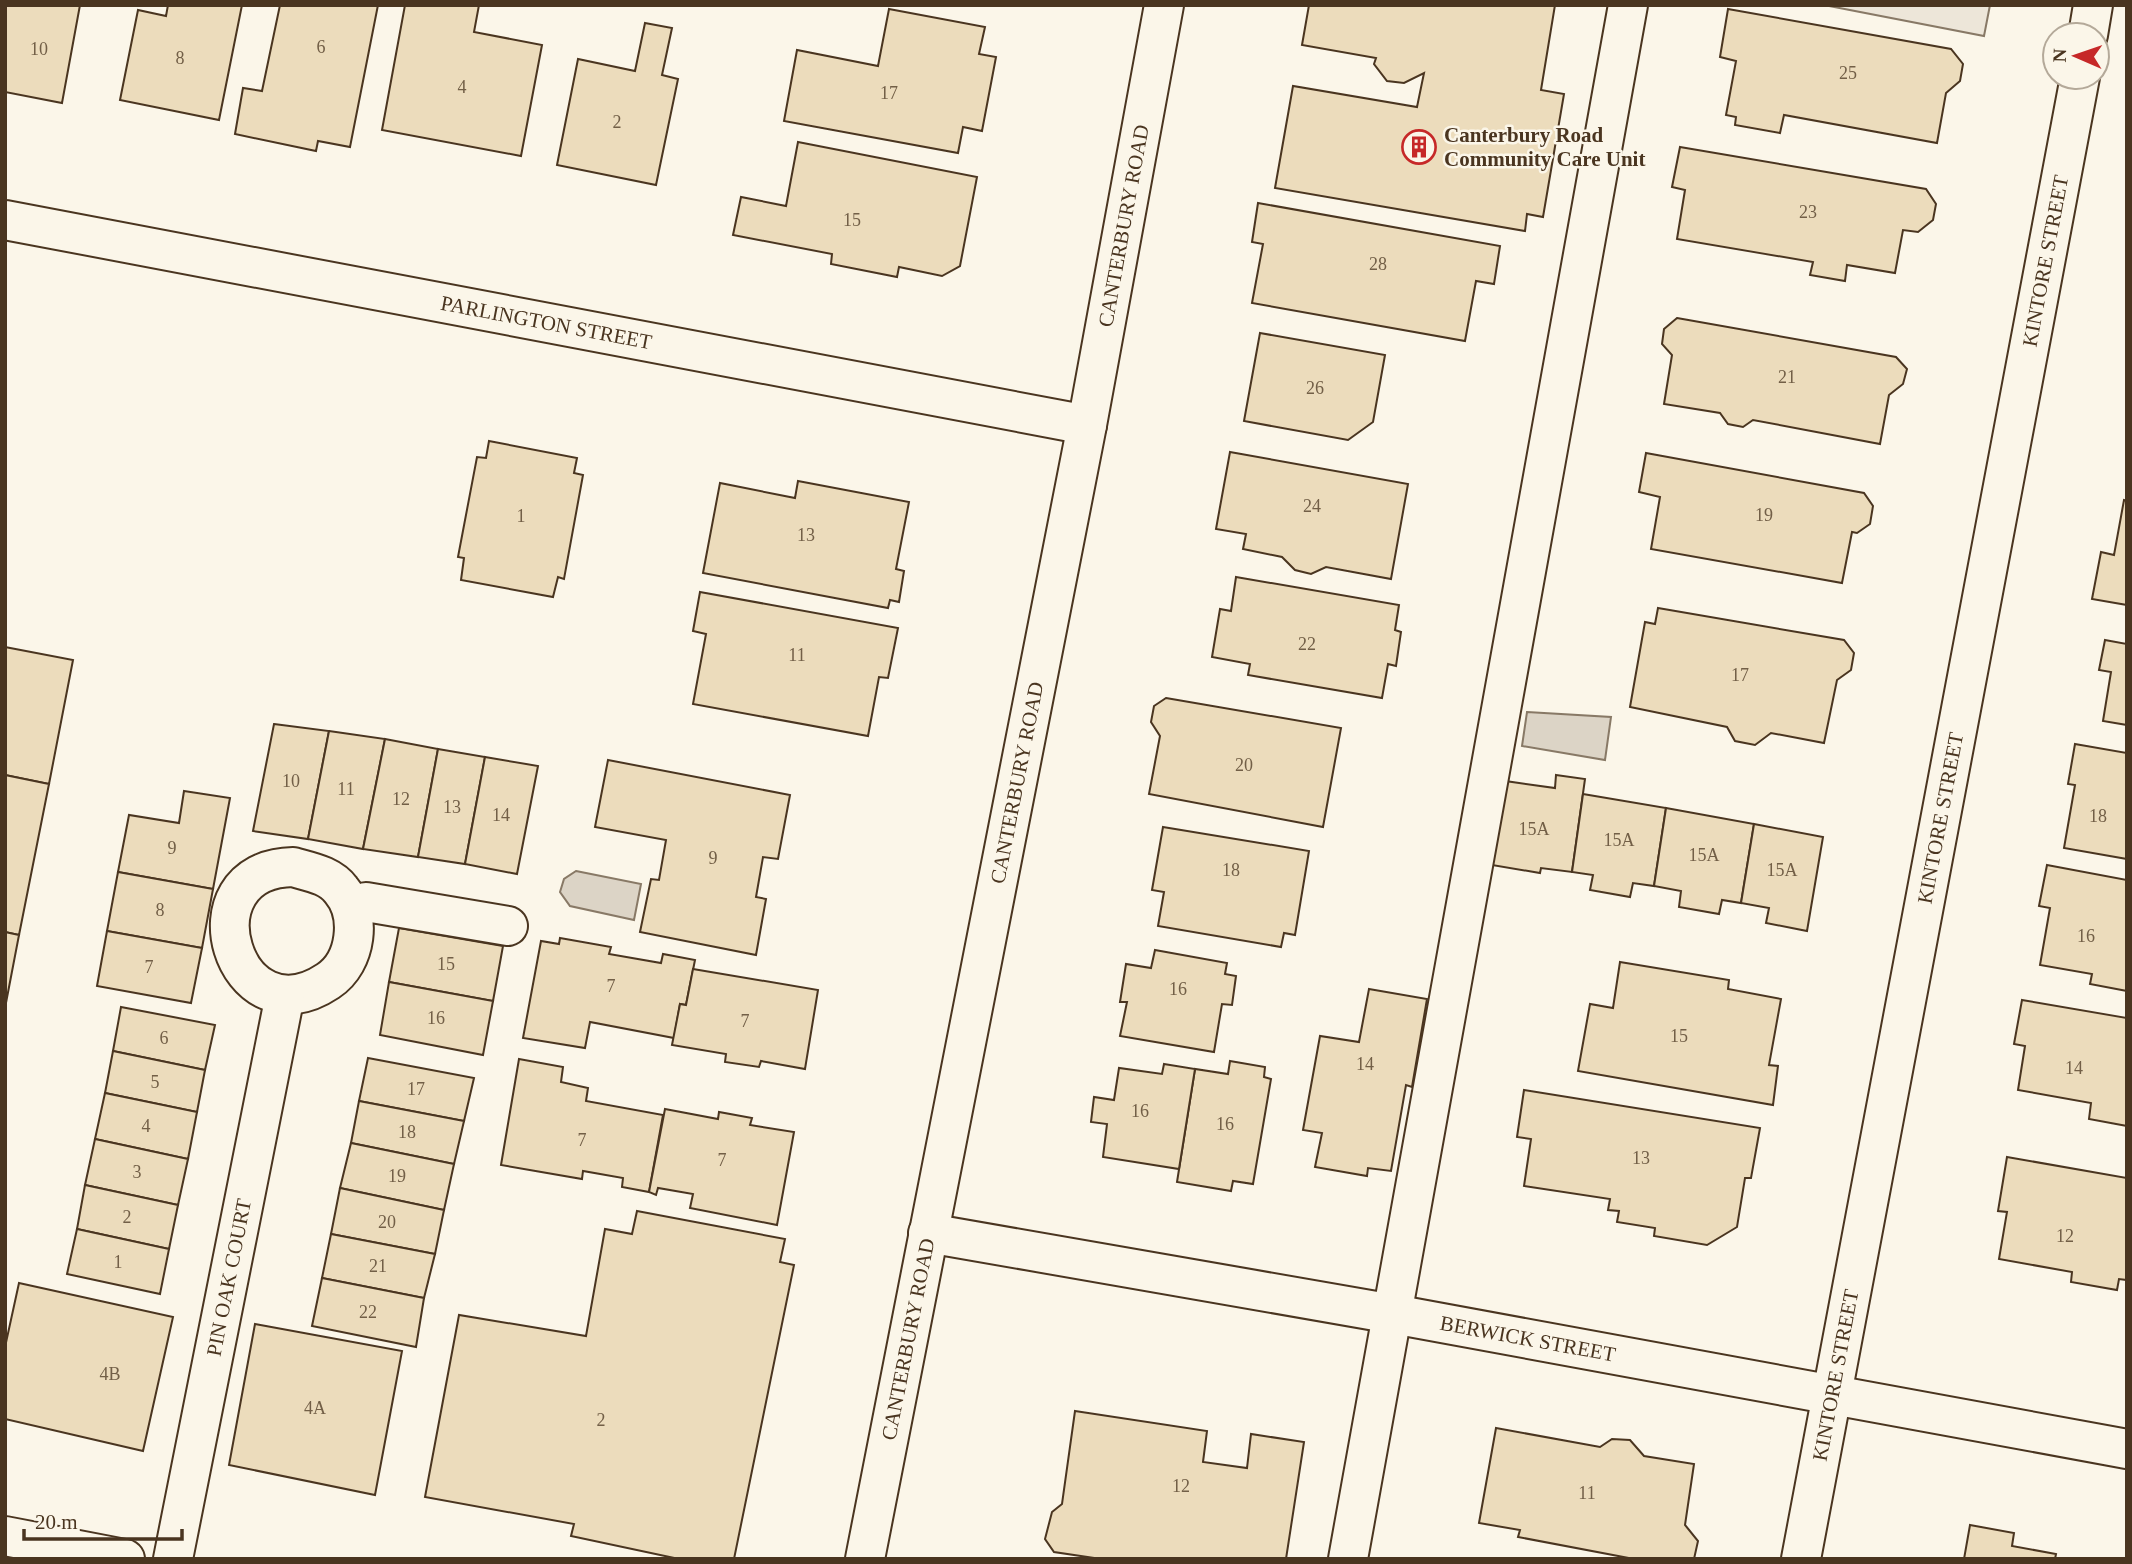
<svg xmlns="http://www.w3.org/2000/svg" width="2132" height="1564" font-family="'Times New Roman',serif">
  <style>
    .green { fill: #ede6d9; stroke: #887966; stroke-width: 2 }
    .water { fill: #dcd4c6; stroke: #887966; stroke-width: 2 }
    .building { fill: #ecdcbc; stroke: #4a3520; stroke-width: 2 }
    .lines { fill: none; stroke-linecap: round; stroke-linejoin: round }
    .minor-casing { stroke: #4a3520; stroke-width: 42 }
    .major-casing { stroke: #4a3520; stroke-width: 42 }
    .minor { stroke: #fbf6e9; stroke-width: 38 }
    .major { stroke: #fbf6e9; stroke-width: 38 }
    .labels { text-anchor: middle; stroke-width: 5; stroke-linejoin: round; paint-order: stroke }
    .number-label { font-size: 18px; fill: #725f47 }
    .poi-label { font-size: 21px; font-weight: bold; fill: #4a3520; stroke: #fbf6e9; text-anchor: start }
    .street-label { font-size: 21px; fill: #4a3520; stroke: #fbf6e9 }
  </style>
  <rect width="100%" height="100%" fill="#fbf6e9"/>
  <path class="green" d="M1824 5H1990L1984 36Z"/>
  <g class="water">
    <path d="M1527 712 1611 717 1605 760 1522 746Z"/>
    <path d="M576 871 641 884 634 920 570 906 560 892 564 879Z"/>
  </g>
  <g class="building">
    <path d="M5 5H80L62 103 5 92Z"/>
    <path d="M168 5H242L219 120 120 100 138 10 166 16Z"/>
    <path d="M280 5H378L350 147 318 141 316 151 235 134 243 88 262 91Z"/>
    <path d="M405 5H479L474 32 542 45 521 156 382 130Z"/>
    <path d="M1309 5H1555L1541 90 1564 94 1543 217 1527 214 1525 231 1275 188 1293 86 1417 107 1424 73 1404 83 1387 81 1374 64 1376 58 1302 45Z"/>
    <path d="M889 9 985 27 979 54 996 57 982 131 963 127 958 153 784 121 797 50 878 66Z"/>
    <path d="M1728 9 1951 49 1963 64 1960 81 1946 93 1937 143 1784 115 1780 133 1735 125 1736 117 1726 115 1736 61 1720 57Z"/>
    <path d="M645 23 672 28 662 75 678 79 656 185 557 165 578 59 635 71Z"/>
    <path d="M798 142 977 177 960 266 942 276 899 267 897 277 831 264 832 254 733 235 741 197 786 206Z"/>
    <path d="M1680 147 1926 189 1936 204 1933 220 1918 232 1903 230 1895 273 1847 265 1845 281 1810 275 1813 262 1677 239 1685 190 1672 187Z"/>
    <path d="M1258 203 1500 246 1494 284 1476 281 1465 341 1252 303 1263 244 1252 242Z"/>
    <path d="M1677 318 1896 357 1907 369 1903 384 1889 395 1880 444 1753 420 1743 427 1728 424 1720 413 1664 404 1672 355 1662 344 1664 329Z"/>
    <path d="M1260 333 1385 355 1373 422 1348 440 1244 421Z"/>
    <path d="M489 441 577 458 574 473 583 475 564 579 558 577 553 597 461 580 464 558 458 557 477 457 486 458Z"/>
    <path d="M1230 452 1408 484 1391 579 1326 567 1311 574 1295 570 1282 557 1243 549 1246 534 1216 529Z"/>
    <path d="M1646 453 1864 493 1873 506 1870 524 1857 533 1852 532 1842 583 1651 549 1660 497 1639 492Z"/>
    <path d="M798 481 909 502 896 569 904 571 899 602 890 600 888 608 703 573 720 483 795 498Z"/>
    <path d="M2124 500 2127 501V605L2092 599 2101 552 2114 555Z"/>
    <path d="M1236 577 1399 605 1395 630 1401 632 1396 666 1388 664 1382 698 1248 675 1250 664 1212 657 1220 609 1231 611Z"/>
    <path d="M700 592 898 628 888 678 879 677 868 736 693 704 706 634 693 631Z"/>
    <path d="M1658 608 1844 640 1854 653 1851 670 1837 680 1824 743 1771 733 1755 745 1735 741 1727 727 1630 707 1645 622 1655 624Z"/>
    <path d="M2105 640 2127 644V725L2103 721 2111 672 2099 670Z"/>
    <path d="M5 647 73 660 49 784 5 775Z"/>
    <path d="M1166 698 1341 728 1323 827 1149 794 1160 736 1151 722 1154 706Z"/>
    <path d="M274 724 329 731 308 839 253 831Z"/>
    <path d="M329 731 385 739 363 849 308 839Z"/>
    <path d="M385 739 438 749 418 857 363 849Z"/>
    <path d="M2075 744 2127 753V859L2064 848 2075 785 2068 784Z"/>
    <path d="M438 749 485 757 465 864 418 857Z"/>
    <path d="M485 757 538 766 517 874 465 864Z"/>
    <path d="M608 760 790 795 778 859 763 857 756 897 766 899 756 955 640 932 651 879 659 880 666 840 595 827Z"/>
    <path d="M5 775 49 784 19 935 5 932Z"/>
    <path d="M1556 775 1585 779 1572 872 1541 868 1540 873 1486 864 1498 780 1555 788Z"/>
    <path d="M184 791 230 798 213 889 118 872 129 815 179 823Z"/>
    <path d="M1583 794 1666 808 1654 886 1633 883 1630 897 1590 890 1593 875 1572 872Z"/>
    <path d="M1666 808 1754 824 1741 903 1722 900 1719 914 1679 907 1681 891 1654 886Z"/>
    <path d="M1754 824 1823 837 1807 931 1766 923 1769 908 1741 903Z"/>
    <path d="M1163 827 1309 851 1295 935 1284 933 1281 947 1158 926 1164 892 1152 890Z"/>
    <path d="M2047 865 2127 880V991L2090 984 2092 974 2040 965 2050 908 2039 906Z"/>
    <path d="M118 872 213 889 202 948 107 931Z"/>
    <path d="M399 928 503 946 493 1001 389 982Z"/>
    <path d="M107 931 202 948 191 1003 97 986Z"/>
    <path d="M5 932 19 935 5 1008Z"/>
    <path d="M560 938 611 947 609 954 661 963 663 954 695 960 686 1005 680 1004 674 1038 590 1022 585 1048 523 1038 541 941 559 944Z"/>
    <path d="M1155 950 1227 963 1225 974 1236 976 1232 1005 1222 1004 1214 1052 1120 1036 1127 1002H1120L1126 964 1151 968Z"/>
    <path d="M1620 962 1729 980 1728 989 1781 999 1769 1065 1778 1066 1773 1105 1578 1071 1590 1004 1613 1008Z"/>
    <path d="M693 969 818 990 805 1069 761 1061 759 1067 725 1062 726 1054 672 1045 680 1004 686 1005Z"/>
    <path d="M389 982 493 1001 483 1055 380 1035Z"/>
    <path d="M1369 989 1427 999 1412 1087 1406 1085 1391 1171 1368 1168 1367 1176 1315 1167 1322 1133 1303 1130 1320 1036 1359 1042Z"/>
    <path d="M2022 1000 2127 1018V1126L2089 1119 2091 1103 2018 1090 2025 1046 2014 1044Z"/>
    <path d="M121 1007 215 1025 205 1070 113 1051Z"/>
    <path d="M113 1051 205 1070 197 1112 105 1093Z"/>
    <path d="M368 1058 474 1078 464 1121 359 1101Z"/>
    <path d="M519 1059 563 1067 561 1082 588 1088 586 1101 663 1115 649 1192 622 1187 623 1178 583 1171 582 1179 501 1165Z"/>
    <path d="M1230 1061 1265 1067 1264 1077 1271 1079 1253 1184 1233 1181 1231 1191 1177 1182 1195 1069 1228 1074Z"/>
    <path d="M1164 1064 1195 1069 1179 1169 1103 1157 1107 1124 1091 1122 1094 1097 1114 1100 1119 1068 1162 1074Z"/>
    <path d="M1524 1090 1760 1128 1751 1178H1745L1737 1227 1707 1245 1654 1236 1655 1228 1617 1222 1619 1211 1608 1210 1610 1199 1524 1186 1531 1139 1517 1137Z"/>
    <path d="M105 1093 197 1112 188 1159 95 1139Z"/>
    <path d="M359 1101 464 1121 454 1164 351 1143Z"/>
    <path d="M665 1109 718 1119 719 1112 752 1118 750 1125 794 1132 777 1225 690 1208 693 1194 658 1188 656 1195 649 1192Z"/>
    <path d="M95 1139 188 1159 178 1205 85 1185Z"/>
    <path d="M351 1143 454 1164 444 1210 340 1188Z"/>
    <path d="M2007 1157 2127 1178V1280L2119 1279 2117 1290 2071 1282 2072 1272 1999 1259 2007 1212 1998 1211Z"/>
    <path d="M85 1185 178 1205 169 1249 77 1229Z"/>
    <path d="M340 1188 444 1210 435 1254 331 1234Z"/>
    <path d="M637 1211 785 1239 780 1262 794 1265 734 1559H679L571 1536 574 1524 425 1497 459 1315 586 1336 605 1229 632 1234Z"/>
    <path d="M77 1229 169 1249 160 1294 67 1274Z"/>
    <path d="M331 1234 435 1254 424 1298 322 1278Z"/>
    <path d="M322 1278 424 1298 416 1347 312 1326Z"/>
    <path d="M19 1283 173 1317 143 1451 5 1419V1347Z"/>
    <path d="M255 1324 402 1351 375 1495 229 1465Z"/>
    <path d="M1075 1411 1207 1431 1203 1462 1247 1468 1251 1434 1304 1442 1286 1559H1101L1054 1552 1045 1539 1052 1512 1062 1504Z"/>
    <path d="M1496 1428 1600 1447 1612 1439 1630 1440 1644 1456 1694 1464 1685 1525 1698 1541 1694 1559H1634L1518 1537 1520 1530 1479 1523Z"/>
    <path d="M1970 1525 2014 1533 2012 1546 2056 1554 2055 1559H1964Z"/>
  </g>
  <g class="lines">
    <g class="minor-casing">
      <g id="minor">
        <path d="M2088 35 2093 5"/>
        <path id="s1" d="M5 220 1087 425"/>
        <path d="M293 867C310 872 330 875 341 890 362 915 357 962 328 981 234 1044 181 869 293 867Z"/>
        <path d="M353 909 366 902 508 926"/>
        <path id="s2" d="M928 1233 1393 1314 2127 1449"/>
        <path d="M5 1536 125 1559"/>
        <path id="s3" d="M173 1559 285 995"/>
        <path d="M1348 1559 1628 5"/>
        <path id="s4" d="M1801 1559 2080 77"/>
      </g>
    </g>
    <g class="major-casing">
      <g id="major">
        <path id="s5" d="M865 1559 1087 425 1164 5"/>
      </g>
    </g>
    <use href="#minor" class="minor"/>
    <use href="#major" class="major"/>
  </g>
  <defs>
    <g id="building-ring" transform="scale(1.75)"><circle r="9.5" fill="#fbf6e9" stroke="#c62828" stroke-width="1.5"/><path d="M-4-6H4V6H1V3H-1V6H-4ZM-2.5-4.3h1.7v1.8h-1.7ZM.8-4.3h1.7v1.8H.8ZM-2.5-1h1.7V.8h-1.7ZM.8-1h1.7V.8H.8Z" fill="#c62828"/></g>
  </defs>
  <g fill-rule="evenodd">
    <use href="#building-ring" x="1419" y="147"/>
  </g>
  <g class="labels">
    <g class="number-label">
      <text x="321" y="53">6</text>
      <text x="39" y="55">10</text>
      <text x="180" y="64">8</text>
      <text x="1848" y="79">25</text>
      <text x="462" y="93">4</text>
      <text x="889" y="99">17</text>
      <text x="617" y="128">2</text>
      <text x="1808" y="218">23</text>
      <text x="852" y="226">15</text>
      <text x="1378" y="270">28</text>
      <text x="1787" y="383">21</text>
      <text x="1315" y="394">26</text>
      <text x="1312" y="512">24</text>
      <text x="1764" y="521">19</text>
      <text x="521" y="522">1</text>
      <text x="806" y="541">13</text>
      <text x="1307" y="650">22</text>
      <text x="797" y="661">11</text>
      <text x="1740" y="681">17</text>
      <text x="1244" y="771">20</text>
      <text x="291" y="787">10</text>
      <text x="346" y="795">11</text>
      <text x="401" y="805">12</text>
      <text x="452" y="813">13</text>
      <text x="501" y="821">14</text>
      <text x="2098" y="822">18</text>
      <text x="1534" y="835">15A</text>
      <text x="1619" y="846">15A</text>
      <text x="172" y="854">9</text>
      <text x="1704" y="861">15A</text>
      <text x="713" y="864">9</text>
      <text x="1231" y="876">18</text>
      <text x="1782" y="876">15A</text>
      <text x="160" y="916">8</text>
      <text x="2086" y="942">16</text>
      <text x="446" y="970">15</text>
      <text x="149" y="973">7</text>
      <text x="611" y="992">7</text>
      <text x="1178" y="995">16</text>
      <text x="436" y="1024">16</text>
      <text x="745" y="1027">7</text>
      <text x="1679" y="1042">15</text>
      <text x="164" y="1044">6</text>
      <text x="1365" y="1070">14</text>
      <text x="2074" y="1074">14</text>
      <text x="155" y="1088">5</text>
      <text x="416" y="1095">17</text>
      <text x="1140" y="1117">16</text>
      <text x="1225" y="1130">16</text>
      <text x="146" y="1132">4</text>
      <text x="407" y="1138">18</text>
      <text x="582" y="1146">7</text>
      <text x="1641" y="1164">13</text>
      <text x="722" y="1166">7</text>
      <text x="137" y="1178">3</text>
      <text x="397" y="1182">19</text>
      <text x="127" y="1223">2</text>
      <text x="387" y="1228">20</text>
      <text x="2065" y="1242">12</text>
      <text x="118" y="1268">1</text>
      <text x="378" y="1272">21</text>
      <text x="368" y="1318">22</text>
      <text x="110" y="1380">4B</text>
      <text x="315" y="1414">4A</text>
      <text x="601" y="1426">2</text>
      <text x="1181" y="1492">12</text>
      <text x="1587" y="1499">11</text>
    </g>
    <g class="poi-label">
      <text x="1444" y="142">Canterbury Road<tspan x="1444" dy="24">Community Care Unit</tspan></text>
    </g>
    <g class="street-label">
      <text dy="7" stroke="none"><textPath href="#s5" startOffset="1358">CANTERBURY ROAD</textPath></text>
      <text dy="7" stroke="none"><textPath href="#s4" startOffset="1321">KINTORE STREET</textPath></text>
      <text dy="7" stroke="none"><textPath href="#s1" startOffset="551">PARLINGTON STREET</textPath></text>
      <text dy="7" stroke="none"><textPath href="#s5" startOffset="791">CANTERBURY ROAD</textPath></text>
      <text dy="7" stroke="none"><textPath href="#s4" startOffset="754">KINTORE STREET</textPath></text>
      <text dy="7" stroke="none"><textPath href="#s3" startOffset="287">PIN OAK COURT</textPath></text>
      <text dy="7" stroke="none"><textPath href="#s5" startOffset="224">CANTERBURY ROAD</textPath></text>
      <text dy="7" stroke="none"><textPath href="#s2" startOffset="609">BERWICK STREET</textPath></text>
      <text dy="7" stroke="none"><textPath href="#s4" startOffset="187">KINTORE STREET</textPath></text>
    </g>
  </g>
  <rect width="2132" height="1564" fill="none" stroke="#4a3520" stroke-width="14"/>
  <g transform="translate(2076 56) rotate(272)"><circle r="33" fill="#fbf6e9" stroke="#b4a999" stroke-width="2"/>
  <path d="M0-5L12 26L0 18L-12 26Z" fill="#c62828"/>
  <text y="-10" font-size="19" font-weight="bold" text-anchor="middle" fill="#4a3520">N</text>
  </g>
  <path d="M24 1529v10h158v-10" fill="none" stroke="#4a3520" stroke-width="3.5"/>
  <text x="35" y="1529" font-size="21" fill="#4a3520" stroke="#fbf6e9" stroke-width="5" paint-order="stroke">20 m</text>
</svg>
